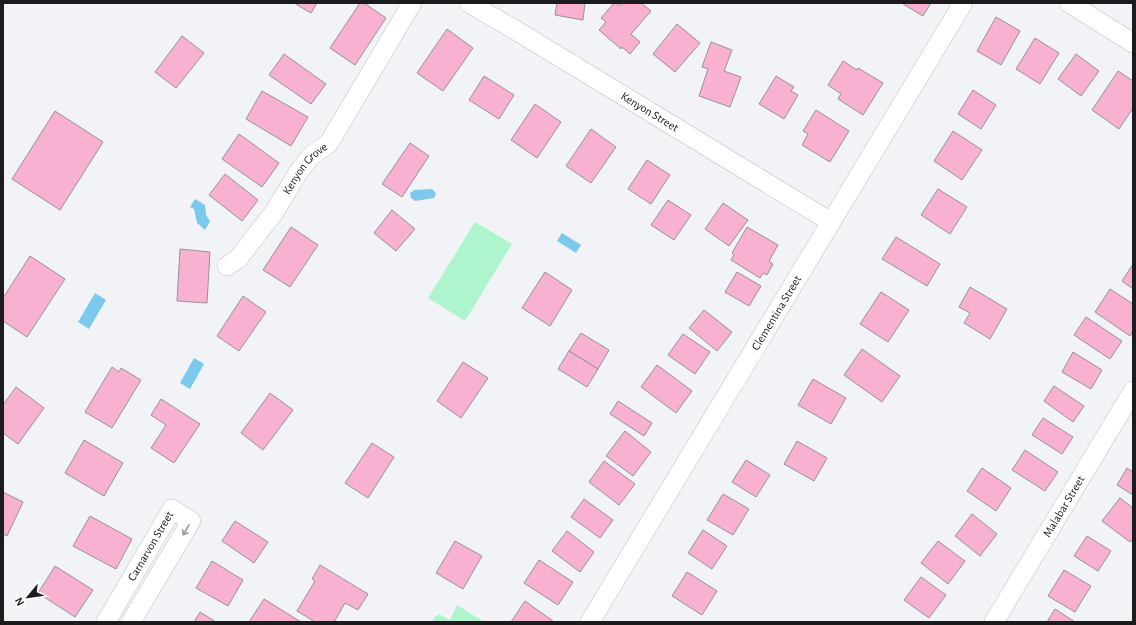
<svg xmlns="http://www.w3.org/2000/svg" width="1136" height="625" font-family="'Alegreya Sans',sans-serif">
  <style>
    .green { fill: #aef4cd }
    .water { fill: #7bc9ed }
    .building { fill: #f9b1d1; stroke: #979294 }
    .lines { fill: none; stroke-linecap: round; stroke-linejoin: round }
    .minor-casing { stroke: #c1c1c5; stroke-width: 20 }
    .minor { stroke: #fff; stroke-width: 19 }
    .oneway { stroke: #99999a }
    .labels { text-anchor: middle; stroke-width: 3; stroke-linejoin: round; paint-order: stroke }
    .street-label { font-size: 12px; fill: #1c1c1e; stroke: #fff }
  </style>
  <rect width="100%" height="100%" fill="#f2f3f7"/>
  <g class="green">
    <path d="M475 222 512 244 465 321 428 298Z"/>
    <path d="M457 605 484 622H432L434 618 439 614 450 620Z"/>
  </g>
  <g class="water">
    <path d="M432 189 434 191 436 194 434 198 415 201 411 198 410 193 414 190Z"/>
    <path d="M195 199 205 205 206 215 210 221 208 225 205 230 197 223 194 209 190 207Z"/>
    <path d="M562 233 581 245 576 253 557 241Z"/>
    <path d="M95 293 106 300 89 329 78 322Z"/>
    <path d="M194 358 204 364 190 389 180 383Z"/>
  </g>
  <g class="building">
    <path d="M294 3H317L311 13Z"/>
    <path d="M360 3H364L386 18 355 65 330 48Z"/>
    <path d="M557 3H585L583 20 555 15Z"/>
    <path d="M614 3H616L619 6 622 3H641L651 11 631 34 640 42 630 54 622 47 621 49 599 30 606 22 601 18Z"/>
    <path d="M904 3H931L923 16 903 4Z"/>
    <path d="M996 17 1020 31 1001 65 977 51Z"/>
    <path d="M677 24 700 43 675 72 653 54Z"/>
    <path d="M447 29 473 48 443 91 417 73Z"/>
    <path d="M182 36 204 53 176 88 155 72Z"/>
    <path d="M1035 38 1059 53 1040 84 1016 69Z"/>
    <path d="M711 42 732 50 724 71 741 77 730 107 699 96 708 69 702 67Z"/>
    <path d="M284 54 326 84 311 104 269 75Z"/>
    <path d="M1076 54 1099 71 1081 96 1058 79Z"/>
    <path d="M843 61 857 70 858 68 883 83 863 115 838 99 841 94 828 85Z"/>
    <path d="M1118 71 1133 81V108L1119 129 1092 110Z"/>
    <path d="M484 76 514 95 499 119 469 100Z"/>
    <path d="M776 76 794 87 791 91 798 95 784 119 759 104Z"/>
    <path d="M973 90 996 105 981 129 958 114Z"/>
    <path d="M262 91 308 117 291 146 246 119Z"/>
    <path d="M535 104 561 122 537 158 511 140Z"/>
    <path d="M816 110 849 131 830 162 802 145 808 134 803 131Z"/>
    <path d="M55 111 103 142 60 210 12 179Z"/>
    <path d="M591 129 616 147 591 183 566 166Z"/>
    <path d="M953 131 982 150 962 180 934 161Z"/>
    <path d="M239 134 279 163 262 187 222 159Z"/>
    <path d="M410 143 429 156 402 197 382 184Z"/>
    <path d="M647 160 670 175 651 204 628 189Z"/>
    <path d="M225 174 258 200 242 221 209 195Z"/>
    <path d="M938 189 967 207 950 234 921 215Z"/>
    <path d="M668 200 691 215 674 240 651 225Z"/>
    <path d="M723 203 748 220 729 246 705 229Z"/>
    <path d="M392 210 415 229 396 251 374 233Z"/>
    <path d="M291 227 318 245 290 287 263 270Z"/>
    <path d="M747 227 778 245 769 261 773 264 767 275 763 273 760 278 731 260 734 255 732 253Z"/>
    <path d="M896 237 940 264 927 286 882 259Z"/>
    <path d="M180 249 210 252 207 303 177 301Z"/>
    <path d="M30 256 65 279 27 337 3 321V298Z"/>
    <path d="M1133 264V289L1122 281Z"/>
    <path d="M545 272 572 290 550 326 522 308Z"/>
    <path d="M737 272 761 286 749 306 725 292Z"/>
    <path d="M970 287 1007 309 990 339 964 323 970 313 959 307Z"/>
    <path d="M1110 289 1133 304V331L1130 336 1095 312Z"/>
    <path d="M881 292 909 310 888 342 860 324Z"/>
    <path d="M243 296 266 312 239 351 217 336Z"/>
    <path d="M704 310 732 332 717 351 689 328Z"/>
    <path d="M1086 317 1122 341 1110 359 1074 335Z"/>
    <path d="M581 333 609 350 598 369 569 351Z"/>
    <path d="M683 334 710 352 695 374 668 355Z"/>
    <path d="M862 349 900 376 882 402 844 375Z"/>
    <path d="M569 351 598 369 587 387 558 369Z"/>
    <path d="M1073 352 1102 370 1091 389 1062 372Z"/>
    <path d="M463 362 488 378 461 418 437 401Z"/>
    <path d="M657 365 692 391 676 413 641 387Z"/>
    <path d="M112 367 119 372 121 368 141 380 112 428 85 412Z"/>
    <path d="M813 379 846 398 831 424 798 405Z"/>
    <path d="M1054 386 1084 406 1073 422 1044 401Z"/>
    <path d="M16 387 44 408 18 444 3 433V405Z"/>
    <path d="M270 393 293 410 263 450 241 433Z"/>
    <path d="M161 399 200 424 174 463 151 448 166 425 151 415Z"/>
    <path d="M618 401 652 423 644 436 610 414Z"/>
    <path d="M1043 418 1073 437 1062 454 1032 435Z"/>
    <path d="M625 431 651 452 633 476 606 456Z"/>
    <path d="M84 440 123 463 104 496 65 473Z"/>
    <path d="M797 441 827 458 814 481 784 464Z"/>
    <path d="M372 443 394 457 368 498 345 483Z"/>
    <path d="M1025 450 1058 472 1045 491 1012 470Z"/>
    <path d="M746 460 770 475 756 497 732 482Z"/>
    <path d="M604 461 635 484 619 505 589 482Z"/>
    <path d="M982 468 1011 488 996 511 967 491Z"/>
    <path d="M1127 468 1133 472V495L1117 485Z"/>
    <path d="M3 492 23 502 7 536 3 534Z"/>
    <path d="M723 494 749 509 733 535 707 520Z"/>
    <path d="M1120 498 1133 508V538L1130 542 1102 521Z"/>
    <path d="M584 499 613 520 600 538 571 517Z"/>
    <path d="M972 514 997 534 980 556 955 536Z"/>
    <path d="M90 516 132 539 116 569 73 546Z"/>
    <path d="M235 521 268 542 254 563 222 541Z"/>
    <path d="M703 530 727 546 712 569 688 553Z"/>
    <path d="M567 531 594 552 580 572 552 551Z"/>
    <path d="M1087 536 1111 551 1098 571 1074 556Z"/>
    <path d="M455 541 482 556 463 589 436 573Z"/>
    <path d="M938 541 965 561 948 584 921 563Z"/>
    <path d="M539 560 573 582 558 605 524 583Z"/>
    <path d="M212 561 243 580 228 606 196 588Z"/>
    <path d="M320 565 368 594 358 610 345 603 334 622H315L297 611 315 581 312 579Z"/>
    <path d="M55 566 93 590 75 617 38 593Z"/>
    <path d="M1064 570 1091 586 1075 612 1048 596Z"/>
    <path d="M687 572 717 591 702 615 672 596Z"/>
    <path d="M921 577 946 595 929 618 904 600Z"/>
    <path d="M264 599 301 622H249Z"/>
    <path d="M525 601 553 621 552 622H511Z"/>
    <path d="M1055 609 1075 622H1047Z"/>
    <path d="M200 612 216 622H194Z"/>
  </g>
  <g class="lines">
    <g class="minor-casing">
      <g id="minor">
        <path id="s1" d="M469 3 517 31 831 222"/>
        <path d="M1069 3 1133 43"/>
        <path id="s2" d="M227 266 238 259 275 211 299 171 311 156 329 143 412 3"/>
        <path id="s3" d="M106 622 172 509 191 521 131 622"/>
        <path id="s4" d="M590 622 963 3"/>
        <path id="s5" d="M994 622 1133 391"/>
      </g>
    </g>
    <use href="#minor" class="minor"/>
  </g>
  <defs><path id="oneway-shaft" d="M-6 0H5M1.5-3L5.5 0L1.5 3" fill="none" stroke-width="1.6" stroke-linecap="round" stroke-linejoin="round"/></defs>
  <use class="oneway" href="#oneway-shaft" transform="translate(186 530) rotate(121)"/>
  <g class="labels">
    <g class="street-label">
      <text dy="4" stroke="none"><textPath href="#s1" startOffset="211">Kenyon Street</textPath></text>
      <text dy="4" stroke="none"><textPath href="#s2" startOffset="126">Kenyon Grove</textPath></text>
      <text dy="4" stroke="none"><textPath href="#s4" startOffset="361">Clementina Street</textPath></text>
      <text dy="4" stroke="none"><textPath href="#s5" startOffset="135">Malabar Street</textPath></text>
      <text dy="4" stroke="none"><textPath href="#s3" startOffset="88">Carnarvon Street</textPath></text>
    </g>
  </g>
  <rect width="1136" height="625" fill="none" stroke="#1c1c1e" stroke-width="8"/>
  <g transform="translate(28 597) rotate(241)" stroke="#ffffff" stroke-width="3" paint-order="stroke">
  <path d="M0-3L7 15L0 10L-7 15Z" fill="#1c1c1e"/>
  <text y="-6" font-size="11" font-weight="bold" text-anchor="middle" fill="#1c1c1e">N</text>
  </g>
</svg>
